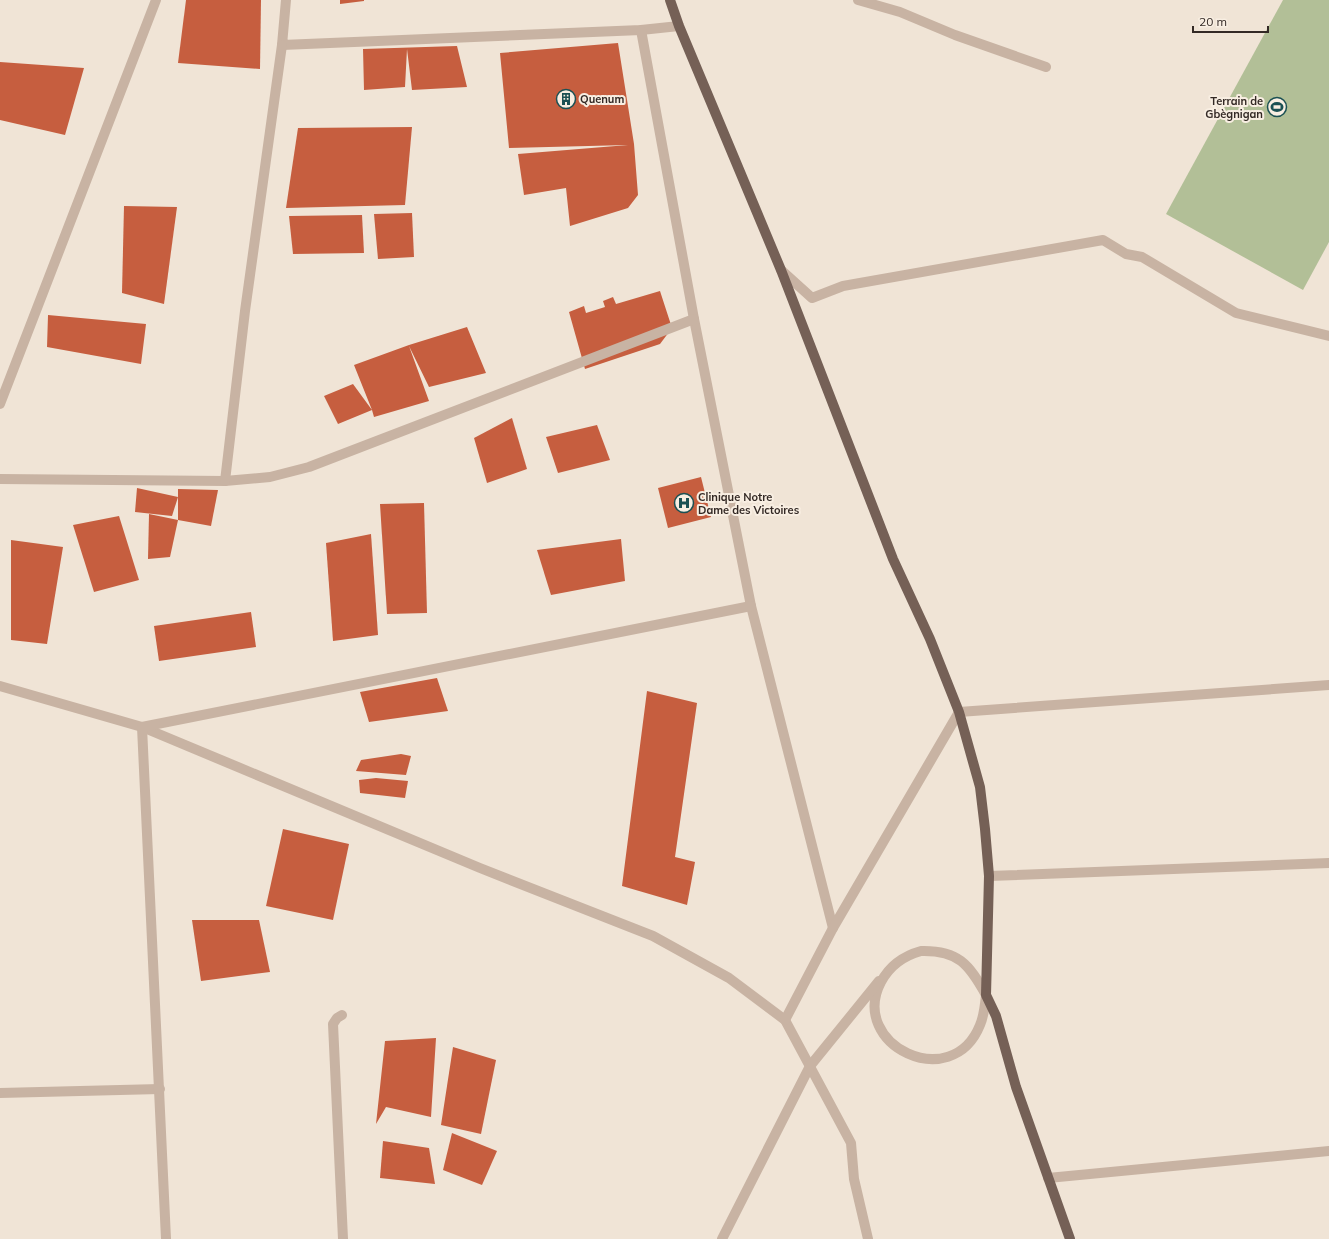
<svg xmlns="http://www.w3.org/2000/svg" width="1329" height="1239" font-family="Mulish,sans-serif">
  <style>
    .green { fill: #b2bf97 }
    .building { fill: #c65e3f }
    .lines { fill: none; stroke-linecap: round; stroke-linejoin: round }
    .minor { stroke: #c8b3a3; stroke-width: 10 }
    .major { stroke: #756056; stroke-width: 10 }
    .labels { text-anchor: middle; stroke-width: 4; stroke-linejoin: round; paint-order: stroke }
    .poi-label { font-size: 11px; font-weight: bold; fill: #332925; stroke: #f8eee2; text-anchor: start }
  </style>
  <rect width="100%" height="100%" fill="#f0e4d6"/>
  <path class="green" d="M1283 0H1329V242L1303 290 1166 214Z"/>
  <g class="building">
    <path d="M186 0H261L260 69 178 63Z"/>
    <path d="M340 0H364V1L340 4Z"/>
    <path d="M618 43 634 144 638 195 628 208 570 226 566 188 524 195 518 154 628 145 509 148 500 53Z"/>
    <path d="M457 46 467 87 412 90 407 49 405 87 364 90 363 49Z"/>
    <path d="M0 62 84 68 65 135 0 120Z"/>
    <path d="M412 127 405 205 286 208 298 128Z"/>
    <path d="M124 206 177 207 164 304 122 293Z"/>
    <path d="M412 213 414 257 378 259 374 214Z"/>
    <path d="M362 215 364 253 293 254 289 216Z"/>
    <path d="M660 291 672 328 660 344 585 369 569 312 584 306 586 313 605 307 603 301 613 297 616 304Z"/>
    <path d="M48 315 146 324 141 364 47 347Z"/>
    <path d="M467 327 486 373 429 387 409 346 429 401 374 417 372 410 338 424 324 396 353 384 372 410 354 365 409 345Z"/>
    <path d="M512 418 527 469 487 483 474 438Z"/>
    <path d="M597 425 610 460 558 473 546 437Z"/>
    <path d="M701 477 711 517 668 528 658 488Z"/>
    <path d="M137 488 178 497 172 516 135 512Z"/>
    <path d="M178 489 218 490 211 526 178 520Z"/>
    <path d="M424 503 427 613 387 614 380 504Z"/>
    <path d="M149 514 178 520 170 557 148 559Z"/>
    <path d="M119 516 139 580 94 592 73 525Z"/>
    <path d="M371 534 378 635 333 641 326 543Z"/>
    <path d="M621 539 625 581 551 595 537 550Z"/>
    <path d="M11 540 63 547 47 644 11 640Z"/>
    <path d="M251 612 256 647 159 661 154 626Z"/>
    <path d="M437 678 448 711 369 722 360 692Z"/>
    <path d="M647 691 697 703 675 857 695 862 687 905 622 886Z"/>
    <path d="M401 754 411 756 406 775 356 771 361 760Z"/>
    <path d="M376 778 408 781 405 798 360 793 359 780Z"/>
    <path d="M283 829 349 844 333 920 266 906Z"/>
    <path d="M192 920H259L270 972 201 981Z"/>
    <path d="M436 1038 431 1117 386 1107 376 1124 385 1041Z"/>
    <path d="M453 1047 496 1060 481 1134 441 1125Z"/>
    <path d="M452 1133 497 1151 482 1185 443 1170Z"/>
    <path d="M383 1141 429 1148 435 1184 380 1178Z"/>
  </g>
  <g class="lines">
    <g class="minor">
      <path d="M286 0 282 45 641 30 679 26"/>
      <path d="M858 0 900 12 955 35 1046 67"/>
      <path d="M641 30 694 319 751 606 833 928"/>
      <path d="M781 270 812 298 843 286 1103 240 1126 254 1142 257 1236 313 1329 336"/>
      <path d="M0 404 156 0"/>
      <path d="M0 479 225 481 270 477 309 467 694 319"/>
      <path d="M225 481 245 311 282 45"/>
      <path d="M0 686 142 727 480 868 653 936 729 978 785 1020 851 1143 854 1179 868 1239"/>
      <path d="M989 876 1329 863"/>
      <path d="M921 951C958 950 969 964 986 995 985 1005 984 1016 980 1025 952 1095 848 1045 881 982 890 965 903 956 921 951Z"/>
      <path d="M342 1015 337 1018 333 1024 343 1239"/>
      <path d="M785 1020 833 928 959 712 1329 685"/>
      <path d="M0 1093 160 1089"/>
      <path d="M1048 1178 1329 1151"/>
      <path d="M166 1239 142 727 751 606"/>
      <path d="M722 1239 810 1066 879 981"/>
    </g>
    <path class="major" d="M670 0 679 26 781 270 893 559 930 639 959 712 980 787 985 829 989 876 986 995 996 1016 1016 1087 1070 1239"/>
  </g>
  <defs>
    <g id="building-ring" transform="scale(1)"><circle r="9.5" fill="#f8eee2" stroke="#1b5053" stroke-width="1.5"/><path d="M-4-6H4V6H1V3H-1V6H-4ZM-2.5-4.3h1.7v1.8h-1.7ZM.8-4.3h1.7v1.8H.8ZM-2.5-1h1.7V.8h-1.7ZM.8-1h1.7V.8H.8Z" fill="#1b5053"/></g>
    <g id="stadium-ring" transform="scale(1)"><circle r="9.5" fill="#f8eee2" stroke="#1b5053" stroke-width="1.5"/><path d="M0-5a6.5 5 0 1 0 0 10a6.5 5 0 1 0 0-10ZM-3.5-1.8h7v3.6h-7Z" fill="#1b5053"/></g>
    <g id="hospital-ring" transform="scale(1)"><circle r="9.5" fill="#f8eee2" stroke="#1b5053" stroke-width="1.5"/><path d="M-5-5h3v3.5h4V-5h3V5h-3V1.5h-4V5h-3Z" fill="#1b5053"/></g>
  </defs>
  <g fill-rule="evenodd">
    <use href="#building-ring" x="566" y="99"/>
    <use href="#stadium-ring" x="1277" y="107"/>
    <use href="#hospital-ring" x="684" y="503"/>
  </g>
  <g class="labels">
    <g class="poi-label">
      <text x="580" y="103">Quenum</text>
      <text x="1263" y="105" text-anchor="end">Terrain de<tspan x="1263" dy="13">Gbègnigan</tspan></text>
      <text x="698" y="501">Clinique Notre<tspan x="698" dy="13">Dame des Victoires</tspan></text>
    </g>
  </g>
  <path d="M1193 26v6h75v-6" fill="none" stroke="#332925" stroke-width="2"/>
  <text x="1199" y="26" font-size="12" fill="#332925" stroke="#f8eee2" stroke-width="3" paint-order="stroke">20 m</text>
</svg>
